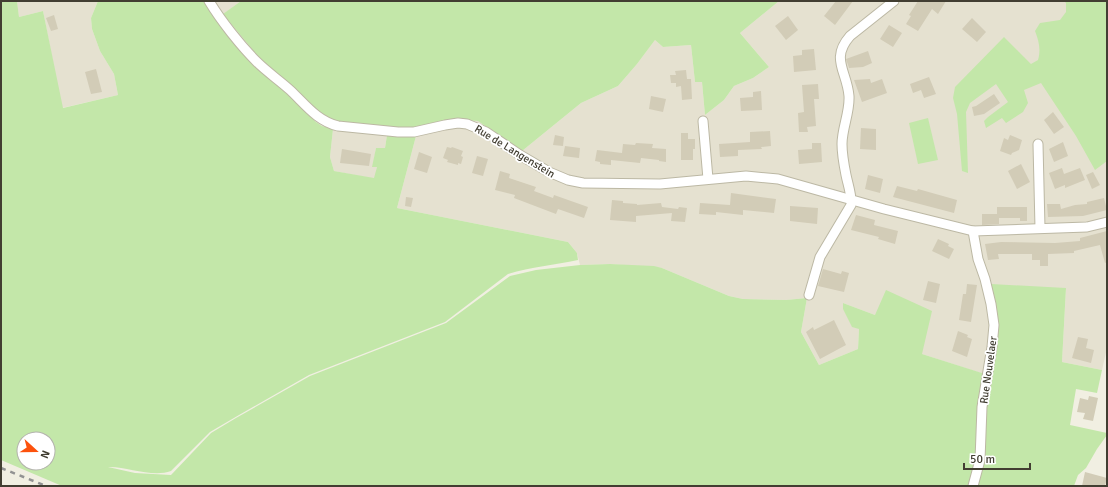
<svg xmlns="http://www.w3.org/2000/svg" width="1108" height="487" font-family="Signika,sans-serif">
  <style>
    .residential { fill: #e5e1d0 }
    .green { fill: #c3e7a9; fill-rule: evenodd }
    .building { fill: #d2ccb7 }
    .lines { fill: none; stroke-linecap: round; stroke-linejoin: round }
    .street-casing { stroke: #bcb8a4; stroke-width: 11 }
    .street { stroke: #fff; stroke-width: 9 }
    .rail { stroke: #929292; stroke-width: 2.5; stroke-dasharray: 5 5; stroke-linecap: butt }
    .labels { text-anchor: middle; stroke-width: 3.5; stroke-linejoin: round; paint-order: stroke }
    .street-label { font-size: 11px; fill: #423e32; stroke: #fff }
  </style>
  <rect width="100%" height="100%" fill="#f1efe2"/>
  <g class="residential">
    <path d="M17 1H98L91 18 92 29 100 51 114 74 118 95 62 108 43 11 19 17Z"/>
    <path d="M206 1H241L217 19Z"/>
    <path d="M779 1H1107V348L1102 370 1062 362 1066 289 990 376 922 354 875 315 843 303 859 329 858 349 819 365 801 332 807 298 786 300 743 299 729 296 662 268 610 264 580 265 577 253 568 242 397 208 416 136 461 120 479 121 522 151 581 103 618 86 637 64 655 40 663 47 691 45 695 82H702L705 115 724 100 734 86 753 78 769 67 740 33Z"/>
    <path d="M333 129 387 135 385 148H376L373 167H377L375 179 334 171 330 157Z"/>
  </g>
  <g class="green">
    <path d="M1 1H17L19 17 43 11 63 108 118 95 114 74 100 51 92 29 91 18 98 1H206L288 94 316 122 322 126 333 129 330 157 334 171 374 178 377 167H372L376 148H385L387 135 416 136 397 208 568 242 577 253 578 260C555 265 531 267 508 274L445 322 309 375 239 415 210 432 171 471C152 478 126 466 108 467L135 473 171 475 211 433 236 418 310 376 446 323 510 276 536 270 580 265 610 264 654 266 662 268 729 296 743 299 786 300 807 298 801 332 819 365 858 349 859 329 852 327 843 309V303L875 315 886 290 932 311 922 354 985 374 979 451 970 486H62L1 460ZM24 439H48V463H24Z"/>
    <path d="M241 1H779L740 33 769 67 753 78 734 86 724 100 705 115 702 82H695L691 45 663 47 655 40 637 64 618 86 581 103 522 151 478 121 461 120 409 129 334 123 313 110 291 85 261 60 223 14Z"/>
    <path d="M1064 1H1107V161L1095 170 1076 136 1041 83 1024 90 1028 103 1023 112 1006 123 1002 118 986 128 984 121 988 117 1008 102 996 84 970 103 966 112 968 173 962 171 957 114 953 98 955 87 1004 37 1031 64 1038 60C1041 50 1039 41 1035 31L1040 23 1060 20 1066 12V3Z"/>
    <path d="M928 118 938 160 918 164 909 123Z"/>
    <path d="M991 284 1066 288 1062 362 1102 370 1097 393 1076 389 1070 425 1107 433V435L1097 449 1086 468 1078 475 1074 486H975L995 349Z"/>
  </g>
  <g class="building">
    <path d="M836 1H853L835 25 824 16Z"/>
    <path d="M918 1H946L938 14 932 9 918 31 906 24 911 16 909 15Z"/>
    <path d="M54 15 58 29 51 31 46 18Z"/>
    <path d="M788 16 798 30 786 40 775 26Z"/>
    <path d="M972 18 986 32 977 42 962 29Z"/>
    <path d="M889 25 902 33 893 47 880 39Z"/>
    <path d="M814 49 816 70 794 72 793 56 802 55V50Z"/>
    <path d="M868 51 872 63 863 67 849 68 846 59Z"/>
    <path d="M96 69 102 92 91 94 85 72Z"/>
    <path d="M686 70 687 79H691L692 99 682 100 681 86 676 87V83H671L670 75H676L675 71Z"/>
    <path d="M929 77 936 94 924 98 921 90 913 93 910 84Z"/>
    <path d="M870 79 871 83 882 79 887 93 862 102 854 80Z"/>
    <path d="M818 84 819 99H814L816 126 807 127 808 132H799L798 113 804 112 802 85Z"/>
    <path d="M761 91 762 110 741 111 740 98 753 97V92Z"/>
    <path d="M994 94 1000 103 984 114 974 116 972 107 976 106Z"/>
    <path d="M651 96 666 99 663 112 649 109Z"/>
    <path d="M1053 112 1064 127 1054 134 1044 120Z"/>
    <path d="M861 128 876 129V150L860 149Z"/>
    <path d="M770 131 771 146 761 147 762 149 738 150V156L720 157 719 144 750 142V132Z"/>
    <path d="M681 133H688V139H695V149H693V160H681Z"/>
    <path d="M555 135 564 137 563 146 553 145Z"/>
    <path d="M1010 135 1022 140 1019 150 1012 153 1011 155 1000 151 1004 138 1008 140Z"/>
    <path d="M1063 142 1068 156 1054 162 1049 149Z"/>
    <path d="M636 143 653 144 652 148 666 149V162L659 161V160L641 158 640 163 611 160V165L600 164V162L595 161 597 150 622 153 623 144 635 145Z"/>
    <path d="M812 143H821L822 162 799 164 798 150 812 149Z"/>
    <path d="M565 146 580 148 579 158 563 156Z"/>
    <path d="M447 147 451 148 452 147 463 151 461 156 463 157 461 164 458 163V165L447 162 448 160 443 158Z"/>
    <path d="M342 149 371 154 369 166 340 163Z"/>
    <path d="M419 152 432 157 427 173 414 169Z"/>
    <path d="M477 156 488 159 483 176 472 173Z"/>
    <path d="M1021 164 1030 182 1017 189 1008 171Z"/>
    <path d="M1062 168 1064 174 1080 168 1085 180 1065 188V185L1055 189 1049 173Z"/>
    <path d="M500 171 510 174 509 178 536 187 534 191 553 198 554 195 588 207 584 218 558 209 556 214 514 198 515 195 495 190Z"/>
    <path d="M1093 172 1100 185 1092 189 1086 175Z"/>
    <path d="M868 175 883 179 880 193 865 189Z"/>
    <path d="M897 186 917 191 918 189 957 200 954 213 893 197Z"/>
    <path d="M731 193 776 199 774 213 743 210V215L716 212V215L699 214 700 203 730 205Z"/>
    <path d="M406 197 413 198 411 207 405 206Z"/>
    <path d="M1104 198 1107 210 1083 216 1048 217 1047 204H1060L1061 209 1075 205 1087 204V202Z"/>
    <path d="M612 200 623 201V203L637 204V205L661 203 662 207 678 209 679 207 687 208 685 222 671 221 672 213 636 216V222L610 220Z"/>
    <path d="M790 206 818 208 817 224 790 221Z"/>
    <path d="M997 207H1027V221H1020V218H999V224L982 225V214H997Z"/>
    <path d="M856 215 875 220 874 225 898 231 895 244 878 239 879 237 851 230Z"/>
    <path d="M1107 231V262L1105 263 1100 245 1074 251V253L1048 254V266H1040V260H1032V254H998L999 259 988 260 985 244 1001 242 1055 243 1080 241V238Z"/>
    <path d="M938 239 949 244 948 246 954 249 949 259 932 251Z"/>
    <path d="M823 269 841 274 842 271 849 273 844 292 818 286Z"/>
    <path d="M928 281 940 284 936 303 923 300Z"/>
    <path d="M967 284 977 285 971 322 959 320 963 294H966Z"/>
    <path d="M834 320 846 345 820 359 806 332 813 327 814 330Z"/>
    <path d="M958 331 968 335 967 337 972 339 967 357 952 351Z"/>
    <path d="M1078 337 1088 339 1086 348 1094 350 1091 363 1072 358Z"/>
    <path d="M1089 396 1098 398 1093 421 1083 419 1085 413 1077 412 1080 398 1088 400Z"/>
    <path d="M1085 472 1107 478 1105 486H1082Z"/>
  </g>
  <g class="lines">
    <g class="street-casing">
      <g id="street">
        <path d="M209 1C221 21 241 46 257 62 267 72 279 80 290 90 305 104 317 121 338 126L398 132H414L445 125 458 123 467 124 486 132 520 155 549 172 568 180 583 183 660 184 746 176 778 179 884 209 973 231 1087 227 1107 222"/>
        <path d="M703 121 708 179"/>
        <path d="M1038 144 1040 228"/>
        <path d="M809 295 820 257 851 205C852 195 848 185 846 175 844 165 842 154 842 144 842 128 850 112 849 96 847 71 830 59 850 36L894 1"/>
        <path d="M973 486 980 460 982 407 992 347 994 325 991 304 985 279 978 259 973 231"/>
      </g>
    </g>
    <use href="#street" class="street"/>
    <path class="rail" d="M1 468 46 486"/>
  </g>
  <g class="labels">
    <g class="street-label">
      <text transform="translate(515 151) rotate(31)" y="4">Rue de Langenstein</text>
      <text transform="translate(988 370) rotate(-82)" y="4">Rue Nouvelaer</text>
    </g>
  </g>
  <rect width="1108" height="487" fill="none" stroke="#423e32" stroke-width="4"/>
  <g transform="translate(36 451) rotate(111)"><circle r="19" fill="#ffffff" stroke="#b3b2ad"/>
  <path d="M0-3L7 15L0 10L-7 15Z" fill="#fc520d"/>
  <text y="-6" font-size="11" font-weight="bold" text-anchor="middle" fill="#423e32">N</text>
  </g>
  <path d="M964 463v6h66v-6" fill="none" stroke="#423e32" stroke-width="2"/>
  <text x="970" y="463" font-size="12" fill="#423e32" stroke="#ffffff" stroke-width="3" paint-order="stroke">50 m</text>
</svg>
